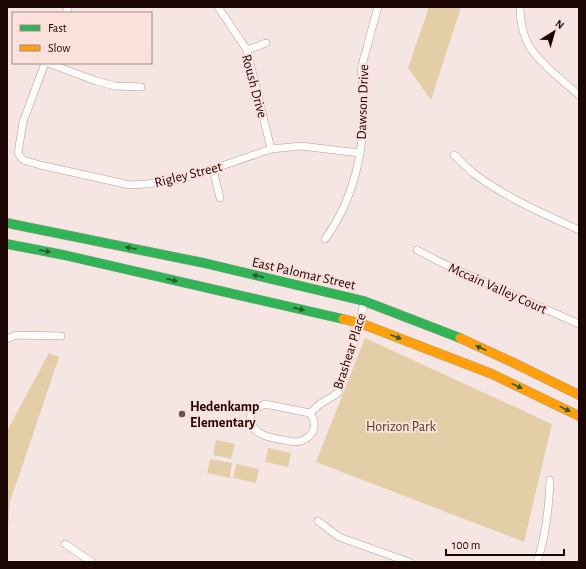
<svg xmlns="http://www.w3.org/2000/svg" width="586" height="569" font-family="'Alegreya Sans',sans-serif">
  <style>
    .green { fill: #e4cea7 }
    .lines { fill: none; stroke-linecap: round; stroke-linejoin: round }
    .street-casing { stroke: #b2a09d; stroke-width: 8 }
    .fast-casing { stroke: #b2a09d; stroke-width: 10 }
    .slow-casing { stroke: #b2a09d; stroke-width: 10 }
    .street { stroke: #fefbfb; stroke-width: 7 }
    .fast { stroke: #30b455; stroke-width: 9 }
    .slow { stroke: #ff9f0a; stroke-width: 9 }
    .oneway { fill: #265d2c }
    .poi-dot { fill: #675452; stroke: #fce0dc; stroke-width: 1.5 }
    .labels { text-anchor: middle; stroke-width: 4; stroke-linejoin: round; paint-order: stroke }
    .street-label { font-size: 14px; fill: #1b0604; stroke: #fce0dc }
    .poi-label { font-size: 14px; font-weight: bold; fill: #1b0604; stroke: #fce0dc; text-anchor: start }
    .park-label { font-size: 14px; fill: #4f4017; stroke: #fce0dc }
  </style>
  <rect width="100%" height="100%" fill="#f5e6e3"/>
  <g class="green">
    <path d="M429 7H461L431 100 408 68Z"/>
    <path d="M365 338 552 424 524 542 316 462Z"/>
    <path d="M49 353 59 357 22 467 10 501 7 541V431Z"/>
    <path d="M216 440 235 444 231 459 213 455Z"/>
    <path d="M268 448 291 453 288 467 265 462Z"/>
    <path d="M210 459 232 463 230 478 207 473Z"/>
    <path d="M236 464 259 469 256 483 233 478Z"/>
  </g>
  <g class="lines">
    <g class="street-casing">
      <g id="street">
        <path d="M218 7 247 50 271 149"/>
        <path d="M520 7C520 23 524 42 535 54 547 69 564 82 579 95"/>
        <path d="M66 13 68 7"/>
        <path d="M247 50 266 43"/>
        <path d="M45 63 23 122 18 153 23 160 40 165 130 185 147 184 180 179 213 169 271 149 301 146 360 153"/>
        <path d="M48 63 96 81 115 86 141 87"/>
        <path d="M454 155C460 160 466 167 472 172 504 197 542 213 579 230"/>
        <path d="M213 169 220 198"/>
        <path d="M325 239C354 200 365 148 364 100 364 90 360 76 362 66 363 60 365 54 367 48 370 35 374 21 378 7"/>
        <path d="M417 250 444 264 579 324"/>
        <path d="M7 339 16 335 61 336"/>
        <path d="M265 404 310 413C311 415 314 419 314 422 316 434 305 442 294 442 281 439 254 438 251 422 248 411 257 408 265 404Z"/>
        <path d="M310 413 320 404 338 393 360 323 364 301"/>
        <path d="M318 521 339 537 409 562"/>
        <path d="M65 544 92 562"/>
        <path d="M537 562C546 536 549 508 550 480"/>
      </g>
    </g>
    <g class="fast-casing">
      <g id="fast">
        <path d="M7 223 204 263 364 301 460 338"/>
        <path d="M7 244 64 255 343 319"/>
      </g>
    </g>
    <g class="slow-casing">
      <g id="slow">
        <path d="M343 319 360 323 492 374 579 416"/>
        <path d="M460 338 514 363 579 395"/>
      </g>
    </g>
    <use href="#street" class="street"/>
    <use href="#fast" class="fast"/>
    <use href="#slow" class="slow"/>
  </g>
  <defs><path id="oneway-solid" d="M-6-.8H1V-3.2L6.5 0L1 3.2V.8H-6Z"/></defs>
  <g class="oneway">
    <use href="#oneway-solid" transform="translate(131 248) rotate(-168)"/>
    <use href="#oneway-solid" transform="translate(45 251) rotate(11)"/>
    <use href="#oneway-solid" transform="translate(258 276) rotate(-167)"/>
    <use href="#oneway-solid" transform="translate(172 280) rotate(13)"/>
    <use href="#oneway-solid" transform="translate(299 309) rotate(13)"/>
    <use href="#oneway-solid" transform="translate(396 337) rotate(21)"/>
    <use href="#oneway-solid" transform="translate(481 348) rotate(-156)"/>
    <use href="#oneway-solid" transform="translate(517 386) rotate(26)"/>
    <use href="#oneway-solid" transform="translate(565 409) rotate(26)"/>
  </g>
  <circle class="poi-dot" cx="182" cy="414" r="4"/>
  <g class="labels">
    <g class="street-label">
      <text transform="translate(255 86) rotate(75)" y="5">Roush Drive</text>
      <text transform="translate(362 102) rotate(-88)" y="5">Dawson Drive</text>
      <text transform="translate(188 174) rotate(-14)" y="5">Rigley Street</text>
      <text transform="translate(304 273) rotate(13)" y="5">East Palomar Street</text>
      <text transform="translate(498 288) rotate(24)" y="5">Mccain Valley Court</text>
      <text transform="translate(349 351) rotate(-72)" y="5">Brashear Place</text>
    </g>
    <g class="poi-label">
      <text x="190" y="411">Hedenkamp<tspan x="190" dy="16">Elementary</tspan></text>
    </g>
    <g class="park-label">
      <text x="401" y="431">Horizon Park</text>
    </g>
  </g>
  <rect width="586" height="569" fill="none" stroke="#1b0604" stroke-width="16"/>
  <rect x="12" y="12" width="140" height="52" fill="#fce0dc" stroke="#a28986"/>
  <rect x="20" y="25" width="20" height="6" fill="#30b455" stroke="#a28986"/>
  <text x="48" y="32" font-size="12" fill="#1b0604">Fast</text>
  <rect x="20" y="45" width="20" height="6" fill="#ff9f0a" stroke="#a28986"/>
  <text x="48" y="52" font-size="12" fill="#1b0604">Slow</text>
  <g transform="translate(554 32) rotate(37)" stroke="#fce0dc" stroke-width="3" paint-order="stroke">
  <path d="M0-3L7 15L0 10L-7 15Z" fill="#1b0604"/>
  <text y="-6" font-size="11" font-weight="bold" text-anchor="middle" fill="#1b0604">N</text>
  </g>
  <path d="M446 549v6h118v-6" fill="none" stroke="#1b0604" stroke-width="2"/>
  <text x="452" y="549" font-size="12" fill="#1b0604" stroke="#fce0dc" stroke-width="3" paint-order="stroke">100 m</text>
</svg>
